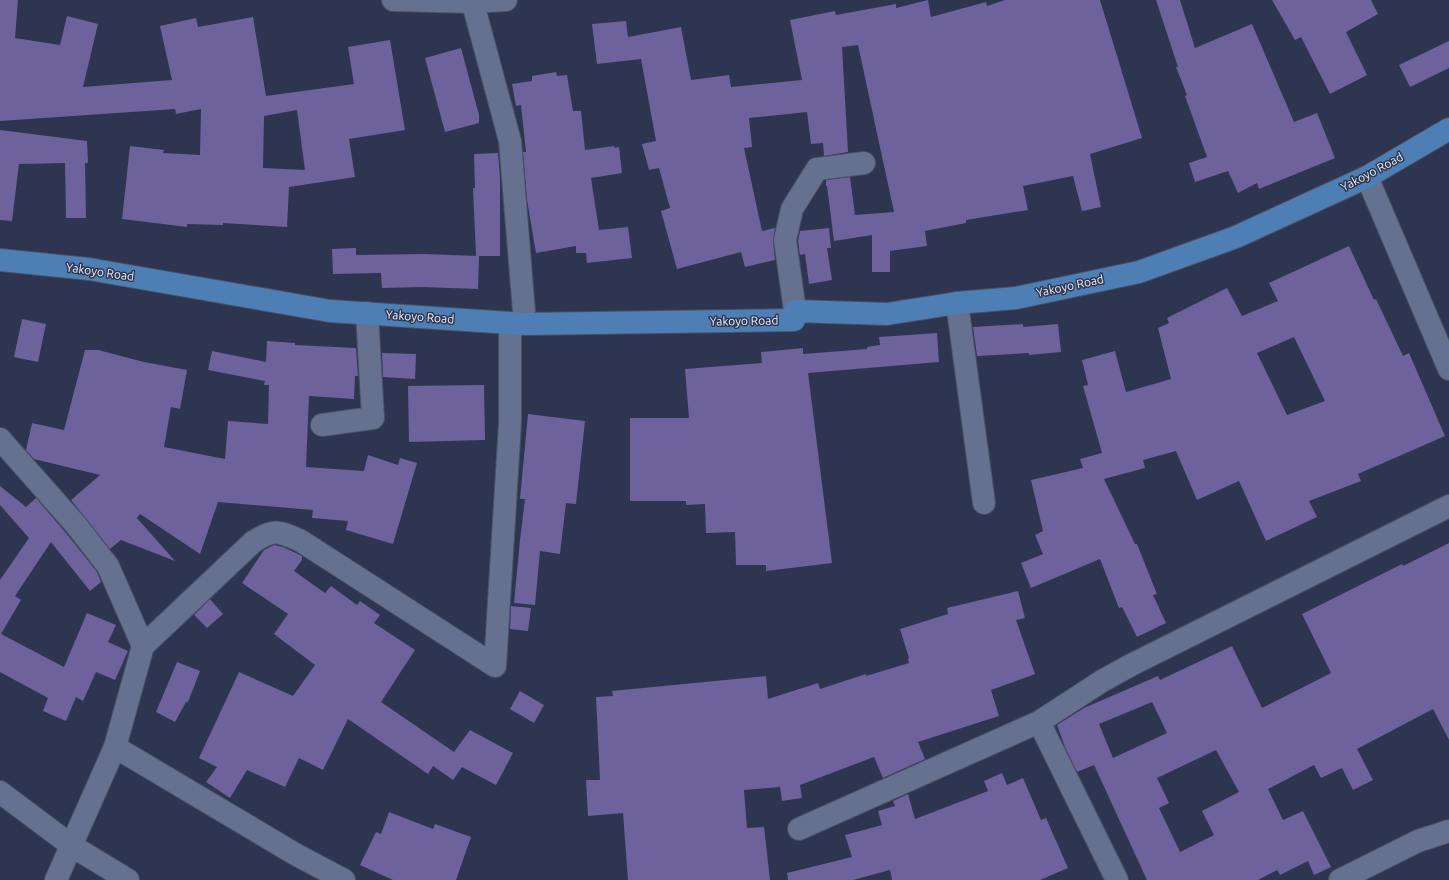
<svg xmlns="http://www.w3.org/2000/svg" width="1449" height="880" font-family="Ubuntu,sans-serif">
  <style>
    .building { fill: #6d629b; fill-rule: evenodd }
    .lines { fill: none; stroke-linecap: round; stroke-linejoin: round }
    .minor-casing { stroke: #495065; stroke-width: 24 }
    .major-casing { stroke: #495065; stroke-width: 24 }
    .minor { stroke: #66708f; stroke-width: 22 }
    .major { stroke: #4d7fb5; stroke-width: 22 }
    .labels { text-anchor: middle; stroke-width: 3; stroke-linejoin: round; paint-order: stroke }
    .street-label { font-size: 12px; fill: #eff3fe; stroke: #2d3550 }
  </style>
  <rect width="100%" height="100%" fill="#2d3550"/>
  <g class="building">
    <path d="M0 0H18L15 38 60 45 67 16 98 24 83 87 172 80 160 26 196 18 198 27 253 17 266 96 354 84 348 47 390 40 405 130 349 139 355 177 289 187 287 227 223 223V225L187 224V227L122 219 130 146 164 150 163 153 200 155 201 109 176 114 175 109 0 121ZM297 110 305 170 263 168 264 116Z"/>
    <path d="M928 0 931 17 986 2 987 6 1005 0H1100L1142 138 1090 154 1101 207 1082 211 1073 176 1023 186 1028 210 966 220V223L925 231 927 246 890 251V272H872V235L834 241 827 186H826V180L850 177 855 215 894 212 858 45 842 47 848 152 824 156 823 143 811 144 807 112 749 118 752 147 744 148 762 231 775 228 773 241 775 260 745 267 741 252 677 269 661 211 670 208 659 168 649 170 642 144 656 141 641 59 597 64 592 24 626 21 628 37 681 27 691 80 729 75 731 87 802 80 790 20 835 11 836 15 896 4V8Z"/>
    <path d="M1156 0H1180L1195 48 1252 24 1294 122 1317 113 1335 158 1259 189 1257 183 1238 193 1228 171 1195 182 1189 163 1207 157 1185 96 1187 95 1176 67H1178Z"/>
    <path d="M1272 0H1371L1378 14 1346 32 1367 75 1330 94 1301 37 1295 40Z"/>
    <path d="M1449 41V68L1410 87 1399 65Z"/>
    <path d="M461 48 479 115V123L445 132 425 58Z"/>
    <path d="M556 72 557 76 567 75 573 111H581L585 150 614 146 615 148 619 147 622 173 591 178 599 230 628 227 632 258 587 263 586 253H576V246L536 253 527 200 523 152H526L521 105 516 106 512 84 532 81V76Z"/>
    <path d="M0 130 87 141 88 163H85L86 218H66L65 163 19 164 12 221 0 220Z"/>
    <path d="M498 153 500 177V256H476L473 188H475L474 154Z"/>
    <path d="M829 228 831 248H827L832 280 809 284 805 254 800 255 798 241 800 231Z"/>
    <path d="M1349 246 1374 300 1376 299 1403 356 1409 353 1445 436 1358 474 1361 481 1309 501 1317 517 1266 541 1239 481 1197 500 1176 451 1143 460 1145 468 1104 479 1135 544H1137L1157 594 1153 595 1166 623 1137 637 1122 607 1119 608 1100 559 1031 588 1021 563 1043 554 1035 535 1043 531 1031 480 1083 468 1080 459 1102 453 1083 386 1088 385 1082 360 1115 351 1126 392 1171 379 1158 328 1169 323 1167 318 1227 288 1242 316 1278 301 1269 283ZM1294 337 1325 401 1287 415 1257 353Z"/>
    <path d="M356 248V255L424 254 479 256 478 289 422 287 382 288 381 273 333 274 332 249Z"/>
    <path d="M22 319 46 324 38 362 14 357Z"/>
    <path d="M1023 324V327L1058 324 1061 352 1029 355V353L977 356 973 327Z"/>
    <path d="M937 333 939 362 808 373 832 563 766 571V565H736L735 532 706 533 705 504 686 505V501H630V418H689L685 369 762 363 761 352 803 348V354L867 349V347L880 345 879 337Z"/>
    <path d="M267 341 295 343V345L356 348 358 376H355L354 399 309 396 306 467 364 471 368 455 398 465 400 458 417 463 393 544 346 530 348 521 312 518 313 510 218 502 200 554 140 514 137 518 175 561 121 540 110 549 71 500 100 475 34 459 26 450 32 423 64 430 85 350H98L144 362 187 370 180 409 171 407 164 447 225 459 228 421 268 424 269 385H264L265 381 208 370 212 351 266 362Z"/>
    <path d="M382 353 416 354 415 379 383 377Z"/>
    <path d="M484 385 485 440 409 442 408 386Z"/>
    <path d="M528 414 585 421 576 504 566 503 560 554 540 551 535 605 514 603 520 540 525 499H520Z"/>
    <path d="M0 486 26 507 36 498 66 533 97 572 101 582 90 591 51 542 15 596 21 600 1 634 64 667 87 613 116 625 108 642 128 651 115 680 96 672 83 701 76 697 66 721 43 711 48 698 0 672V580L29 538 0 505Z"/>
    <path d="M1449 543V740L1433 709 1357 749 1373 780 1353 790 1342 768 1321 778 1314 765 1268 789 1283 820 1303 811 1331 867 1314 875 1308 861 1280 875 1277 870 1258 880H1147L1094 765 1077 772 1065 747 1057 725 1084 708 1158 676 1160 680 1232 646 1262 708 1331 673 1302 614 1402 564 1403 566ZM1152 702 1167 733 1113 758 1099 724ZM1216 750 1239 792 1202 811 1214 835 1180 852 1159 808 1169 803 1157 778Z"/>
    <path d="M274 545 283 547 302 556V560L294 571 325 593 331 586 357 605 360 601 380 615 374 623 415 650 381 702 454 752 470 730 513 753 496 785 462 767 453 780 433 766 428 774 348 719 323 770 299 758 285 787 247 770 230 798 206 782 217 767 199 758 239 672 293 696 315 665 274 634 288 614 242 583 264 550Z"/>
    <path d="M1018 591 1025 618 1016 620 1035 674 991 690 999 716 918 742 925 759 883 778 874 757 800 785 802 798 782 801 780 787 744 790 747 828 764 827 770 880H628L623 813 588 816 586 780H600L596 697 613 696 612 691 766 676 768 699 818 683 820 689 866 674V676L909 663 908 659 909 658 900 629 948 614 947 608Z"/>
    <path d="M210 599 223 614 207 628 194 615Z"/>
    <path d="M511 606 531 608 528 631 510 629Z"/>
    <path d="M177 662 200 671 188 702H186L175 722 156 712Z"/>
    <path d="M520 691 544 705 534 723 510 709Z"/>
    <path d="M1002 773 1007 785 1023 778 1041 820 1046 818 1068 868 1040 880H892L890 870 853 880H788L787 873 852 857 845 835 882 825 878 811 895 806 893 801 908 794 915 819 988 791 984 781Z"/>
    <path d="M389 812 433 829 435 824 471 837 456 880H393L360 865 376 832 381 834Z"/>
  </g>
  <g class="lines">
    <g class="minor-casing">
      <g id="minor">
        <path d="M393 0 473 2 506 0"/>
        <path d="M472 0 510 141 525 324"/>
        <path d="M1367 177 1449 369"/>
        <path d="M957 303 984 503"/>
        <path d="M795 311 785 240 792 209 817 169 864 163"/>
        <path d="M322 425 373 418 367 313"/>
        <path d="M0 439 76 525 108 566 143 646"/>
        <path d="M1039 722 1117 880"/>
        <path d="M115 747 295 854 344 880"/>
        <path d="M0 792 72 846 128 880"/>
        <path d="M799 829 1039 722 1102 681 1131 665 1449 506"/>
        <path d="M56 880 115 747 143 646 253 542C274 528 279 531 301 541L495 666 510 423V323"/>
        <path d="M1340 880 1418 841 1449 831"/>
      </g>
    </g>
    <g class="major-casing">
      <path id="major" d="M0 260 89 269 330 311 525 324 794 320 795 311 887 314 957 303 1016 298 1139 272 1236 237 1367 177 1449 129"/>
    </g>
    <use href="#minor" class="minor"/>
    <use href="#major" class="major"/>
  </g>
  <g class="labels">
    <g class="street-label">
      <text transform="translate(1372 172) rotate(-28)" y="4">Yakoyo Road</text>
      <text transform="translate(100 272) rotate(8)" y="4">Yakoyo Road</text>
      <text transform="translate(1070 286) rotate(-12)" y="4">Yakoyo Road</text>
      <text transform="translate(420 317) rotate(4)" y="4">Yakoyo Road</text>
      <text transform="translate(744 321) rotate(-1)" y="4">Yakoyo Road</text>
    </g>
  </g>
</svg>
